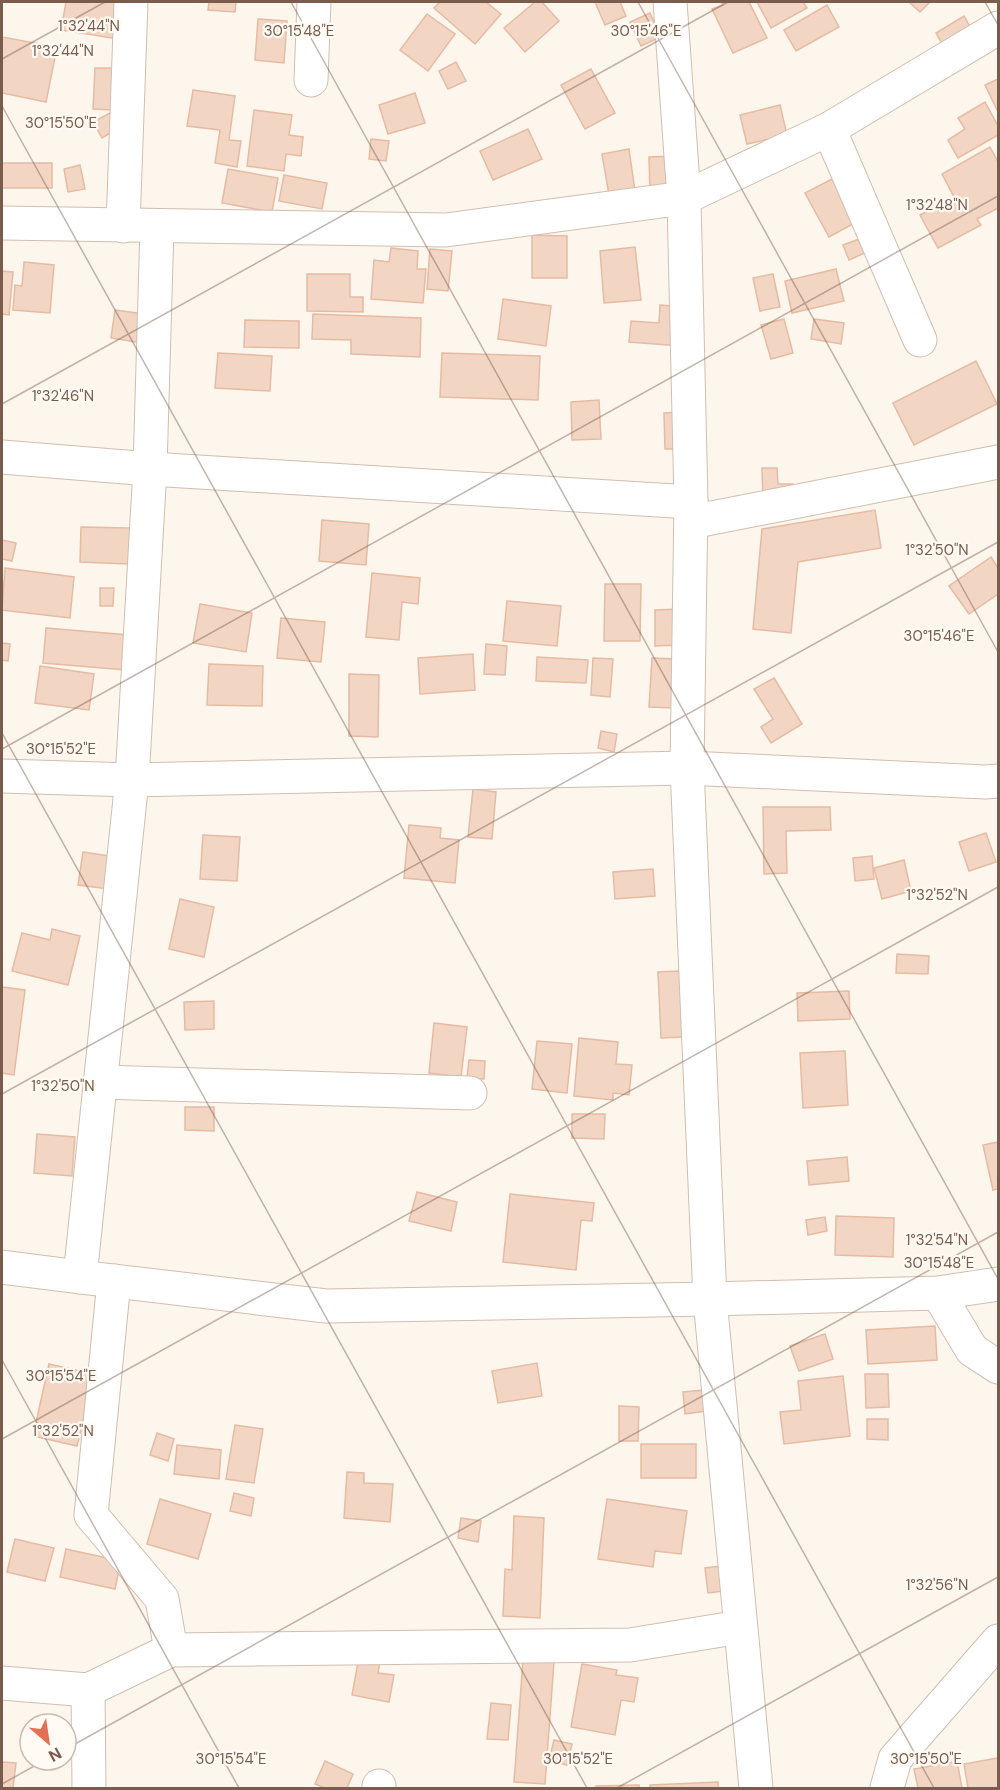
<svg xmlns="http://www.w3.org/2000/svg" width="1000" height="1790" font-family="'DM Sans',sans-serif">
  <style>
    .building { fill: #f3d5c3; stroke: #e6bba3; stroke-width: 1.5 }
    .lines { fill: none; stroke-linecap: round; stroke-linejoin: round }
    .minor-casing { stroke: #d1beb0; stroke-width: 35 }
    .minor { stroke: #fff; stroke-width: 33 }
    .ticks { fill: none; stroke: #7a5c4d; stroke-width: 1.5; stroke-opacity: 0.45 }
    .ticks-label { font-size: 15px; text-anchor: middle; fill: #7a5c4d; stroke: #fffaf3; stroke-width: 4.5; stroke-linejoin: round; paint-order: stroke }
  </style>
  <rect width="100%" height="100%" fill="#fdf6ec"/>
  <g class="building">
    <path d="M66 2H120L118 39 61 30Z"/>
    <path d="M209 2H236L235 12 208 10Z"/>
    <path d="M440 2H486L501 14 475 44 434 8Z"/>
    <path d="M535 2H542L559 21 525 52 504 28Z"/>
    <path d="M595 2H620L626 16 605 25Z"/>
    <path d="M721 2H749L767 38 733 53 712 9 723 5Z"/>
    <path d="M757 2H803L807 8 771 28Z"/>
    <path d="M909 2H930L920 12Z"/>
    <path d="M827 5 839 27 796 51 784 30Z"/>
    <path d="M650 13 661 37 641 46 630 22Z"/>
    <path d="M427 14 455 34 428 71 400 50Z"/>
    <path d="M964 16 973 32 945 49 936 33Z"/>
    <path d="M258 19 287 21 284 63 255 60Z"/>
    <path d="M2 37 57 47 46 102 2 93Z"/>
    <path d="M456 62 466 81 448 89 439 71Z"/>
    <path d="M95 68H114L113 110 93 109Z"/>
    <path d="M591 69 615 113 585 129 561 85Z"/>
    <path d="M998 79V112L985 85Z"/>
    <path d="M193 90 235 96 229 140 241 141 237 167 215 163 220 130 187 126Z"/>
    <path d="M415 93 425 123 388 134 379 105Z"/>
    <path d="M985 102 998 126V135L958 158 948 140 965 129 958 118Z"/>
    <path d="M780 105 787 135 747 144 740 115Z"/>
    <path d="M254 110 292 115 289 135 303 137 301 156 286 154 284 171 247 166Z"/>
    <path d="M110 113 119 128 102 138 93 122Z"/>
    <path d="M528 129 542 159 493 180 480 151Z"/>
    <path d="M371 139 389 141 386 161 369 159Z"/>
    <path d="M990 147 998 162V208L977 219 981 225 938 248 920 215 954 197 942 174Z"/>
    <path d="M629 149 635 191 609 195 602 154Z"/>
    <path d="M673 156 674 193 650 194 649 157Z"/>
    <rect x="2" y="163" width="50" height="25"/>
    <path d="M80 165 85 189 68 192 64 169Z"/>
    <path d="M228 169 278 178 272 212 222 203Z"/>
    <path d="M284 175 327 183 322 209 279 201Z"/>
    <path d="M832 179 842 198 871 214 829 237 805 193Z"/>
    <path d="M532 235 567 236V278H532Z"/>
    <path d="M862 238 867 252 849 260 843 245Z"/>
    <path d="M635 247 641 300 604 303 600 251Z"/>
    <path d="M391 248 418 251 417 269H426L423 303 371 299 374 260 389 262Z"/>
    <path d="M430 249 452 251 448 291 427 289Z"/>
    <path d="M24 262 54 265 50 313 13 310 15 285 22 286Z"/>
    <path d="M836 269 844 301 792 313 785 281Z"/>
    <path d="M2 271 13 272 9 315 2 314Z"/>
    <path d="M307 274H350V297H363V312L307 311Z"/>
    <path d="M773 274 780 307 760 311 753 278Z"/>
    <path d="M503 299 551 306 546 346 498 339Z"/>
    <path d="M660 305 683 307 681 346 629 342 631 321 659 323Z"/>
    <path d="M115 310 151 315 147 344 111 338Z"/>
    <path d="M313 314 421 318 420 357 351 354V340L312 339Z"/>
    <path d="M784 319 793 353 771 359 761 325Z"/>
    <path d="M814 319 844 323 841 344 811 339Z"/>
    <path d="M245 320 299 321V348L244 347Z"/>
    <path d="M218 353 272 356 270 391 215 388Z"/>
    <path d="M442 353 540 356 538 400 440 397Z"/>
    <path d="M976 361 997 404 914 445 893 403Z"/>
    <path d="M599 400 601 439 572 440 571 402Z"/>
    <path d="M682 412 683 449H665L664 413Z"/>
    <path d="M762 468H777L778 484H793V499L763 500Z"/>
    <path d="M875 510 881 548 798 562 791 633 753 629 762 529Z"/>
    <path d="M322 520 369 524 366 565 319 561Z"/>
    <path d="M81 527 130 528 129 564 80 562Z"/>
    <path d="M2 540 16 543 12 561 2 559Z"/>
    <path d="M991 557 998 568V594L969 614 949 586Z"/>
    <path d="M5 568 74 577 70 618 2 610Z"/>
    <path d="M372 573 420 578 418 604 402 602 399 640 366 637Z"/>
    <path d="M605 584H641L640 641H604Z"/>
    <path d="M100 588H114L113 606H100Z"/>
    <path d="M507 601 561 606 557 646 503 641Z"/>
    <path d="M200 604 252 613 246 652 193 643Z"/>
    <path d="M678 609V645L655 646V610Z"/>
    <path d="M281 618 325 622 321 662 277 658Z"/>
    <path d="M46 628 129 635 126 670 43 663Z"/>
    <path d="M2 643 10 644 8 661 2 660Z"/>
    <path d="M486 644 507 646 505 675 484 674Z"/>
    <path d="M473 654 475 690 420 694 418 658Z"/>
    <path d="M537 657 588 660 586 683 536 681Z"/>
    <path d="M593 658 613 659 610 697 591 695Z"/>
    <path d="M652 658 676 659 674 708 649 707Z"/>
    <path d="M209 664 263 666 262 706 207 705Z"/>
    <path d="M40 666 94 674 89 710 35 703Z"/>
    <path d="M349 674 379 675 378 737 349 736Z"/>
    <path d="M774 678 802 724 771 743 761 727 773 719 754 689Z"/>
    <path d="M601 731 617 734 614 752 598 748Z"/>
    <path d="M473 789 496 792 492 839 468 837Z"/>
    <path d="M763 807H830L831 830 786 831 787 873 764 874Z"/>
    <path d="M409 825 441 828 440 838 459 840 455 883 404 878Z"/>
    <path d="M986 833 996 862 969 871 959 842Z"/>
    <path d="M203 835 240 837 237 881 200 879Z"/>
    <path d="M83 852 122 858 117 890 78 885Z"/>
    <path d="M872 856 874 879 855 881 853 858Z"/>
    <path d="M904 860 911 891 882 899 874 868Z"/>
    <path d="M653 869 655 896 615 899 613 872Z"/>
    <path d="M180 899 214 907 204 957 169 949Z"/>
    <path d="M52 929 80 936 68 985 12 971 22 933 50 940Z"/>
    <path d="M897 954 929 956 928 974 896 973Z"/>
    <path d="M680 971 683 1037 661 1038 658 972Z"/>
    <path d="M2 987 25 990 14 1075 2 1073Z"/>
    <path d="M849 991 850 1019 798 1021 797 993Z"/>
    <path d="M214 1001V1029L185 1030 184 1002Z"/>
    <path d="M434 1023 467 1027 461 1077 429 1073Z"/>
    <path d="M579 1038 618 1042 616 1064 632 1065 629 1095 613 1093V1100L574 1096Z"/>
    <path d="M537 1041 572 1044 567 1093 532 1089Z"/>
    <path d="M845 1051 848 1105 803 1108 800 1053Z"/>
    <path d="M469 1060 485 1061 484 1079 467 1078Z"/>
    <path d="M185 1107H214V1131L185 1130Z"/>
    <path d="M572 1114H605L604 1139 572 1138Z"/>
    <path d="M37 1134 75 1137 72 1176 34 1173Z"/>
    <path d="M998 1142V1189L993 1190 983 1145Z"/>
    <path d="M847 1157 849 1181 809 1185 807 1161Z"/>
    <path d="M417 1192 457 1202 451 1231 409 1221Z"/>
    <path d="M510 1194 594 1203 592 1221 581 1220 576 1270 503 1262Z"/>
    <path d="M836 1216 894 1218 893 1257 835 1255Z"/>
    <path d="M825 1217 827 1231 808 1235 806 1220Z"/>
    <path d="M935 1326 937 1360 868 1364 866 1330Z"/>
    <path d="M825 1334 833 1359 799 1371 790 1346Z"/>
    <path d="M537 1363 542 1396 498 1403 492 1371Z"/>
    <path d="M49 1364 94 1374 77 1446 33 1436Z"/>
    <path d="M865 1374H888L889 1407 866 1408Z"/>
    <path d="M843 1376 850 1436 784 1444 780 1412 801 1410 798 1381Z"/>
    <path d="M704 1390 707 1411 685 1414 683 1392Z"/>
    <path d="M619 1406 639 1407 638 1441H619Z"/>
    <path d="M867 1419H888V1440L867 1439Z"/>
    <path d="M235 1425 263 1429 254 1483 226 1479Z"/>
    <path d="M157 1433 174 1439 168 1461 150 1455Z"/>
    <rect x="641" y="1444" width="55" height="34"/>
    <path d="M177 1445 221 1450 219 1479 174 1474Z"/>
    <path d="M347 1472 364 1473V1483L393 1484 390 1522 344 1518Z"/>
    <path d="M234 1493 254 1498 251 1516 230 1511Z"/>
    <path d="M160 1499 211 1514 198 1559 147 1544Z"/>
    <path d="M607 1499 687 1511 681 1554 655 1551 653 1567 598 1559Z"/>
    <path d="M514 1516 544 1518 540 1618 503 1616 505 1569 512 1570Z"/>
    <path d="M461 1518 481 1521 478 1542 458 1538Z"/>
    <path d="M15 1539 54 1548 45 1581 7 1572Z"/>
    <path d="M66 1549 121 1561 115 1589 60 1577Z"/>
    <path d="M729 1565 732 1590 708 1593 705 1568Z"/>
    <path d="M359 1657 380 1661 378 1673 394 1675 389 1702 352 1695Z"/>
    <path d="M523 1660 554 1662 545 1784 514 1782Z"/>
    <path d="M582 1664 617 1670 616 1675 638 1678 634 1702 621 1700 615 1735 571 1727Z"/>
    <path d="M491 1703 511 1705 508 1740 487 1739Z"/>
    <path d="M554 1740 572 1744 567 1765 549 1761Z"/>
    <path d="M998 1758V1788H968L964 1764Z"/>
    <path d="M325 1761 353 1774 347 1788H325L315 1784Z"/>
    <path d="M957 1761 962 1788H918L914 1769Z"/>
    <path d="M2 1762 16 1763 13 1788H2Z"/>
    <path d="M718 1782V1788H650V1785Z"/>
    <path d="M639 1785V1788H596V1786Z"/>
  </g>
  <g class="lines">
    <g class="minor-casing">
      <g id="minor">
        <path d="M670 2 684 198 691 502 687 768 710 1299 756 1788"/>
        <path d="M311 80 314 2"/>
        <path d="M829 129 920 340"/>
        <path d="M2 223 446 230 684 198 829 129 998 28"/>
        <path d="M123 226 131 2"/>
        <path d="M2 457 150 469 691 502"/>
        <path d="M691 522 998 462"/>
        <path d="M2 776 132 780 687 768 985 782 998 781"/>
        <path d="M100 1082 470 1093"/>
        <path d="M2 1267 80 1277 326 1306 710 1299 938 1293 998 1284"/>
        <path d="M80 1277 132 780 150 469 157 227"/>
        <path d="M114 1281 91 1515 162 1599 171 1650"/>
        <path d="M938 1293 972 1350 998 1367"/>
        <path d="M2 1683 88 1690 171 1650 630 1645 740 1627"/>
        <path d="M88 1690 89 1788"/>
        <path d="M379 1786V1788"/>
        <path d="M887 1788 895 1759 998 1641"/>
      </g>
    </g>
    <use href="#minor" class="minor"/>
  </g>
  <path class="ticks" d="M291 2 998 1279M638 2 998 652M985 2 998 25M2 59 105 2M2 106 934 1788M2 404 728 2M2 733 587 1788M2 749 998 196M2 1094 998 542M2 1360 239 1788M2 1439 998 887M66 1749 998 1232M2 1784 45 1760M617 1788 998 1577"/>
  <g class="ticks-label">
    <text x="89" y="31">1°32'44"N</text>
    <text x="299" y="36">30°15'48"E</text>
    <text x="646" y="36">30°15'46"E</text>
    <text x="63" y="56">1°32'44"N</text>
    <text x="61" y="128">30°15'50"E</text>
    <text x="937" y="210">1°32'48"N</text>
    <text x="63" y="401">1°32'46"N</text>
    <text x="937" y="555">1°32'50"N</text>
    <text x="939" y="641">30°15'46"E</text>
    <text x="61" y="754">30°15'52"E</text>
    <text x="937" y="900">1°32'52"N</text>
    <text x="63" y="1091">1°32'50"N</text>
    <text x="937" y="1245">1°32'54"N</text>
    <text x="939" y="1268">30°15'48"E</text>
    <text x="61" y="1381">30°15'54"E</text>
    <text x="63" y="1436">1°32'52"N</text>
    <text x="937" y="1590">1°32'56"N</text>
    <text x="231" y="1764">30°15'54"E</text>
    <text x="578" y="1764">30°15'52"E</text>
    <text x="926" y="1764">30°15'50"E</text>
  </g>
  <rect width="1000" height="1790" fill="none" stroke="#7a5c4d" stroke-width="6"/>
  <g transform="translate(48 1742) rotate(151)"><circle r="28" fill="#fffaf3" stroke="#cabbb1" stroke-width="1.5"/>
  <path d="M0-4.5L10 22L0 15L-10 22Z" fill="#e76f51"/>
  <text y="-9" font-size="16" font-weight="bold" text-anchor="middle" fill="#7a5c4d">N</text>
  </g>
</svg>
